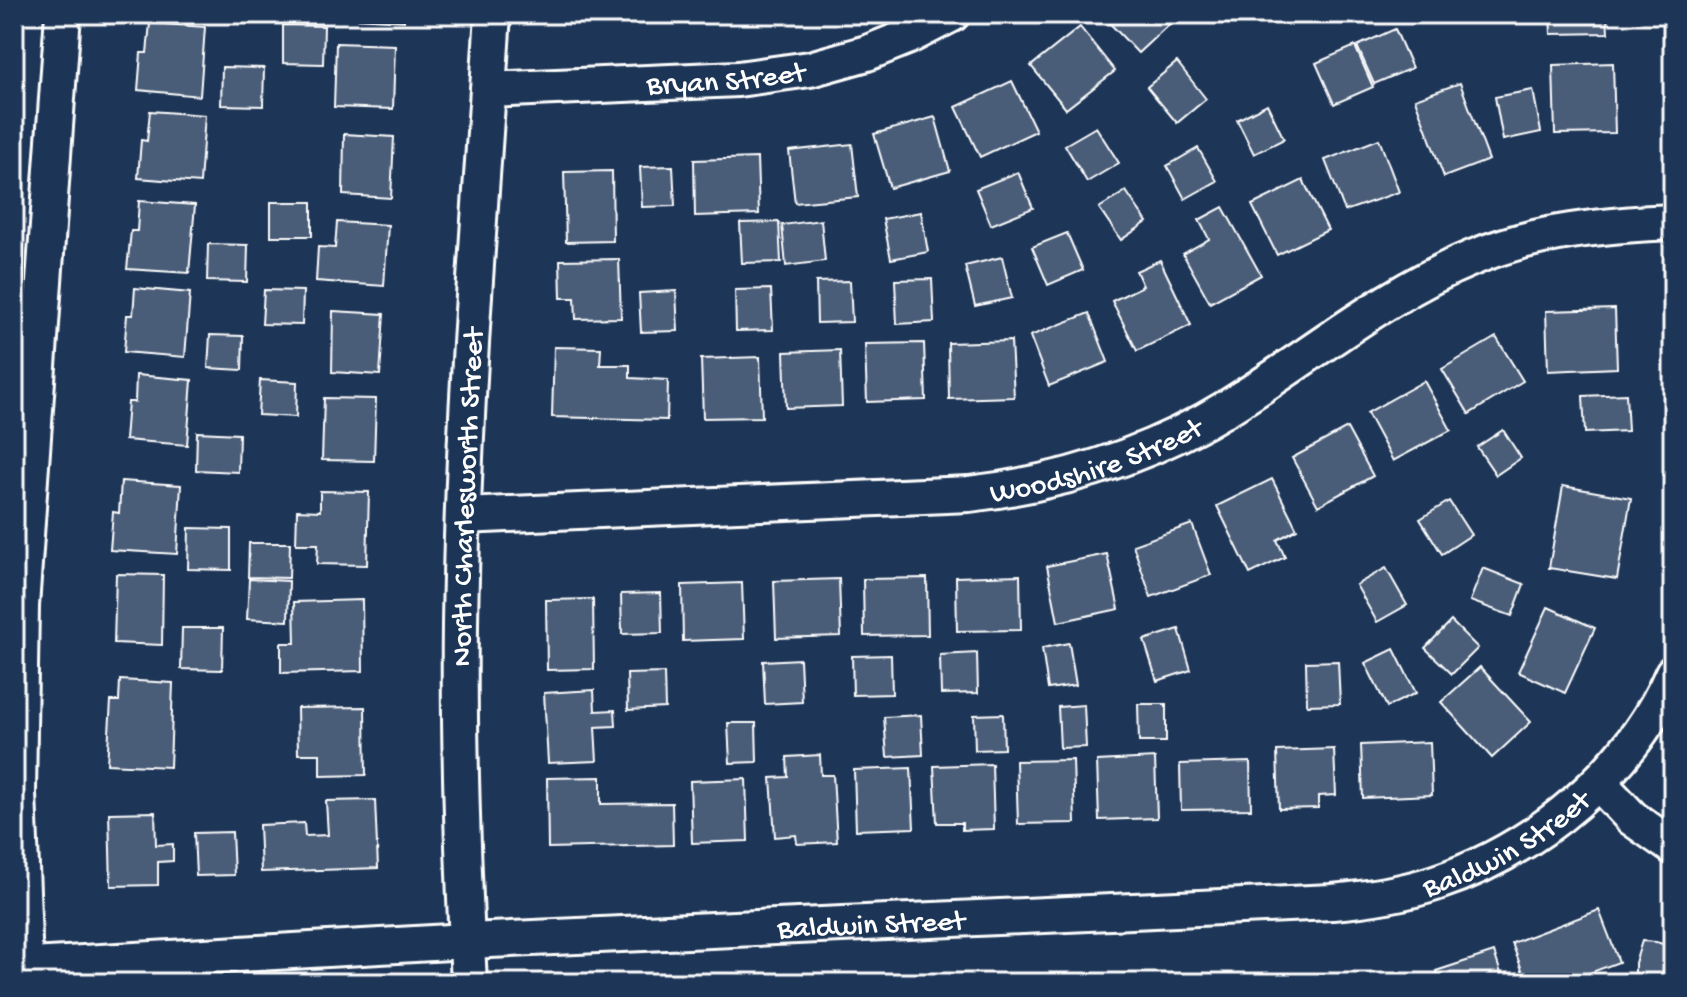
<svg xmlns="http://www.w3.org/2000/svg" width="1687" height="997" font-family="'Gochi Hand',sans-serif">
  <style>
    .building { fill: #4a5d79; stroke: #fff; stroke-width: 2 }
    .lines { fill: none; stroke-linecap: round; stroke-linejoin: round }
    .street-casing { stroke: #fff; stroke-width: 40 }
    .street { stroke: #1d3557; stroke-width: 34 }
    .labels { text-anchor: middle; stroke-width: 6; stroke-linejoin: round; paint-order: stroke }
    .street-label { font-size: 30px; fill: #fff; stroke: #1d3557 }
  </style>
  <rect width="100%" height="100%" fill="#1d3557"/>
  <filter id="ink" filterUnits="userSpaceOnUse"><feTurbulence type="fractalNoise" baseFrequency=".0125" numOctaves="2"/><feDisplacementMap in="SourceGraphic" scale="16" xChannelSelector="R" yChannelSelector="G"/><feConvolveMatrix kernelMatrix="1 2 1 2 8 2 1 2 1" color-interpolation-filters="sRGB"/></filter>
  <g filter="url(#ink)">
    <g class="building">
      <path d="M228 14H266V18L228 17Z"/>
      <path d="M356 14H404V21L355 18Z"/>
      <path d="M1101 14H1180L1138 53Z"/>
      <path d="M1550 14H1607L1608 33 1551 34Z"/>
      <path d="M150 23 205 27 200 96 138 90 141 53H147Z"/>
      <path d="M283 25 324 26 323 64 283 63Z"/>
      <path d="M1080 27 1115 71 1066 109 1031 66Z"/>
      <path d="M1395 29 1412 68 1374 84 1357 46Z"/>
      <path d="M336 43 395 45 393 109 334 107Z"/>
      <path d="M1355 46 1373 87 1334 104 1316 63Z"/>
      <path d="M1177 62 1206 99 1177 123 1147 87Z"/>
      <path d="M1613 63 1615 133 1555 134 1553 65Z"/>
      <path d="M222 67 264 68 263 106 221 105Z"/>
      <path d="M1012 81 1036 131 980 157 956 107Z"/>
      <path d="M1460 83 1489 160 1444 177 1415 99Z"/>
      <path d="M1533 90 1541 132 1503 140 1495 97Z"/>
      <path d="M1267 104 1284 139 1254 154 1237 120Z"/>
      <path d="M150 111 205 115 200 183 138 178 141 140 147 141Z"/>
      <path d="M935 117 950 171 890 188 874 134Z"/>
      <path d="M1096 127 1119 163 1087 182 1065 145Z"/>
      <path d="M344 134 394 137 391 198 343 195Z"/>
      <path d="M1379 139 1399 192 1345 211 1325 160Z"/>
      <path d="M852 144 858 197 795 203 789 151Z"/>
      <path d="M1198 148 1217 181 1185 199 1167 166Z"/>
      <path d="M757 158 759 214 695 216 694 160Z"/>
      <path d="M673 166 675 206 642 207 640 167Z"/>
      <path d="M612 171 613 241 566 242 564 172Z"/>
      <path d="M1018 172 1033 208 991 225 976 189Z"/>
      <path d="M1303 180 1328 230 1277 255 1252 205Z"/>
      <path d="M1126 191 1147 222 1121 240 1099 208Z"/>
      <path d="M139 201 195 205 189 273 127 269 131 231H137Z"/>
      <rect x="271" y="202" width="41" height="34"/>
      <path d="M1223 207 1261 275 1210 303 1183 254 1209 239 1199 220Z"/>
      <path d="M921 212 928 252 891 259 883 219Z"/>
      <path d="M821 220 825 261 786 266 782 225Z"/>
      <path d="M337 222 388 225 384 286 316 281 318 247 335 248Z"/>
      <path d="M779 222 781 262 742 263 740 223Z"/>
      <path d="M1067 233 1083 270 1048 285 1032 247Z"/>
      <path d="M208 244 248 245 247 282 207 281Z"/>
      <path d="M1002 257 1012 298 975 306 965 266Z"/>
      <path d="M619 259 621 318 576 319 575 298H561L560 260Z"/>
      <path d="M1160 260 1191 325 1137 351 1112 301 1143 286 1136 271Z"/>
      <path d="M932 279 934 322 897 324 895 280Z"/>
      <path d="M850 281 852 322 817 323 816 282Z"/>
      <path d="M135 288 190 293 185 357 124 352 127 315H133Z"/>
      <path d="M771 289 773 330 736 331 735 290Z"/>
      <path d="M264 290 303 291 302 325 262 324Z"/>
      <path d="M676 291 678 331 641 332 639 293Z"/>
      <path d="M1615 309 1617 368 1548 371 1546 311Z"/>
      <path d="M333 311 384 314 380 375 332 372Z"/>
      <path d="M1089 313 1108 362 1049 386 1030 336Z"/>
      <path d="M210 335 243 336 242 370 208 368Z"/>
      <path d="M1496 337 1523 381 1469 414 1442 369Z"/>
      <path d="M1011 341 1014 397 949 399 948 343Z"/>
      <path d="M924 343 926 400 867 402 865 344Z"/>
      <path d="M554 347 601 348 600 365H630V378L668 380 667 420 552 417Z"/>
      <path d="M840 350 842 406 786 408 784 352Z"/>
      <path d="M760 357 762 417 703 418 701 359Z"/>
      <path d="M136 375 192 380 187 445 125 440 128 402H135Z"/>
      <path d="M260 380 297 382 296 417 258 415Z"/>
      <path d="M1424 381 1451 430 1393 461 1367 413Z"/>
      <path d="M1626 394 1628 431 1585 433 1583 396Z"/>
      <path d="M324 398 376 399 374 461 322 460Z"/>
      <path d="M1347 428 1373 476 1318 506 1292 458Z"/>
      <path d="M1503 430 1521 458 1496 475 1477 447Z"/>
      <path d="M197 432 239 434 238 472 196 470Z"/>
      <path d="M1272 479 1297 529 1277 540 1285 557 1250 574 1217 506Z"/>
      <path d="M121 481 181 485 177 554 110 550 113 512 119 513Z"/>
      <path d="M1563 486 1631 498 1617 579 1549 568Z"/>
      <path d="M320 491 369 492 367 565 317 564 318 544H296L297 510 320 511Z"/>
      <path d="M1449 501 1471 535 1442 554 1420 519Z"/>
      <path d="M1192 524 1211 575 1151 597 1133 545Z"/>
      <path d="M189 528 231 529V570L188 569Z"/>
      <path d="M249 543H290L289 578 248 577Z"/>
      <path d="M1107 554 1119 609 1058 622 1047 566Z"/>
      <path d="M1386 568 1407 605 1377 622 1356 585Z"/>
      <path d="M1483 568 1524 584 1512 616 1470 601Z"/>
      <path d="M116 574 163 575 162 645 114 643Z"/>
      <path d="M1020 575 1021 630 957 631 956 577Z"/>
      <path d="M927 578 928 635 864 636 863 579Z"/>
      <path d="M249 579 289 581 288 621 247 619Z"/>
      <path d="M839 579 841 636 776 638 774 581Z"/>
      <path d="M742 583 744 639 683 641 682 585Z"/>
      <path d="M661 593 662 633 622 634 621 594Z"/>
      <path d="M593 599 594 669 547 670 546 600Z"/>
      <path d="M362 600 363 671 281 673V643H295L294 602Z"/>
      <path d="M1548 607 1595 628 1565 693 1518 672Z"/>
      <path d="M1451 621 1478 648 1452 674 1425 648Z"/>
      <path d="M182 628H223L222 670 181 669Z"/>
      <path d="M1179 629 1191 670 1157 681 1144 640Z"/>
      <path d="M1069 643 1076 685 1048 689 1042 648Z"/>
      <path d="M1394 649 1416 693 1387 707 1365 663Z"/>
      <path d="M977 653 978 693 941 694 940 655Z"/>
      <path d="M891 655 892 694 853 695 852 656Z"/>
      <path d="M800 659 802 702 765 704 763 661Z"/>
      <path d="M1338 661 1340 704 1307 705 1306 662Z"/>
      <path d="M1480 667 1531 722 1492 758 1441 702Z"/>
      <path d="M664 673 665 708 628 710 627 674Z"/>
      <path d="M120 680 173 683 170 767 107 764 111 701H119Z"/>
      <path d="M594 690 595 711 615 710 616 726 595 727 597 761 548 763 544 693Z"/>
      <path d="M1138 704H1166V742H1139Z"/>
      <path d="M1084 705 1086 747 1060 748 1058 707Z"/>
      <path d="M365 707 366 775 320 776V754H298L297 708Z"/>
      <path d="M1003 714 1004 749 975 750 974 715Z"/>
      <path d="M921 715 923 755 887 757 884 717Z"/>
      <path d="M728 723H756L757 762 730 763Z"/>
      <path d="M1430 742 1432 795 1363 798 1361 745Z"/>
      <path d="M1334 749 1336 795 1318 796V808L1279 809 1277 751Z"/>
      <path d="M820 755 821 775H833L837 842 797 844 796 835 775 837 771 778 788 777 787 757Z"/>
      <path d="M1155 758 1157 818 1099 820 1097 761Z"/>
      <path d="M1073 760 1075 823 1018 824 1016 761Z"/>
      <path d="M1250 762 1251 809 1181 810 1180 764Z"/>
      <path d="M992 764 994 829 962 830V823H937L934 766Z"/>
      <path d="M911 768 914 828 856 830 854 770Z"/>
      <path d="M601 777V804L672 803 673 845 548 848 547 778Z"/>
      <path d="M746 779 748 841 692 843 690 781Z"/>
      <path d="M375 800 378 868 261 872 259 825 304 823 305 836 328 835 326 801Z"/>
      <path d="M155 812 156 845 173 844V861L158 862V885L111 886 109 813Z"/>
      <path d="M232 832 234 875 196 876 194 833Z"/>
      <path d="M1599 910 1619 962 1571 980 1569 974 1546 983H1527L1512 943Z"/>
      <path d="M1642 941 1656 942 1673 947V983H1635V963Z"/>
      <path d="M1494 952 1504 983H1440L1436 971Z"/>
      <path d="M1406 979V983H1350V980Z"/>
    </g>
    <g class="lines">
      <g class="street-casing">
        <g id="street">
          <path id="s1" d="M488 90 738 79 810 69 867 53 907 37 952 14"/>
          <path id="s2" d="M463 516 969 494C1062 483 1149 456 1230 406 1310 357 1384 294 1472 258 1535 231 1605 225 1673 222"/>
          <path d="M1598 782 1632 818 1673 847"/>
          <path d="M25 966 18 793 21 606 63 14"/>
          <path id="s3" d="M14 967 467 941 1332 902C1366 899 1402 894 1435 883 1536 850 1631 771 1673 673"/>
          <path id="s4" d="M469 983C462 848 457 712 461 577 465 389 481 201 493 14"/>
        </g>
      </g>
      <use href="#street" class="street"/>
    </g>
  </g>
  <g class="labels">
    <g class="street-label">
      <text dy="10" stroke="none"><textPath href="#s1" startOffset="238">Bryan Street</textPath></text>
      <text dy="10" stroke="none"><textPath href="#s2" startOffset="638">Woodshire Street</textPath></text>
      <text dy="10" stroke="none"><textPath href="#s4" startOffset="486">North Charlesworth Street</textPath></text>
      <text dy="10" stroke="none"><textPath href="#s3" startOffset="1506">Baldwin Street</textPath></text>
      <text dy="10" stroke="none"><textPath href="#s3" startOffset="858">Baldwin Street</textPath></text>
    </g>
  </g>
  <rect width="1687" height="997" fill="none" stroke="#1d3557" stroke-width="48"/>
  <rect x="24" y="24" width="1639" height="949" fill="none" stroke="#fff" stroke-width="3" filter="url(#ink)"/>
</svg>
